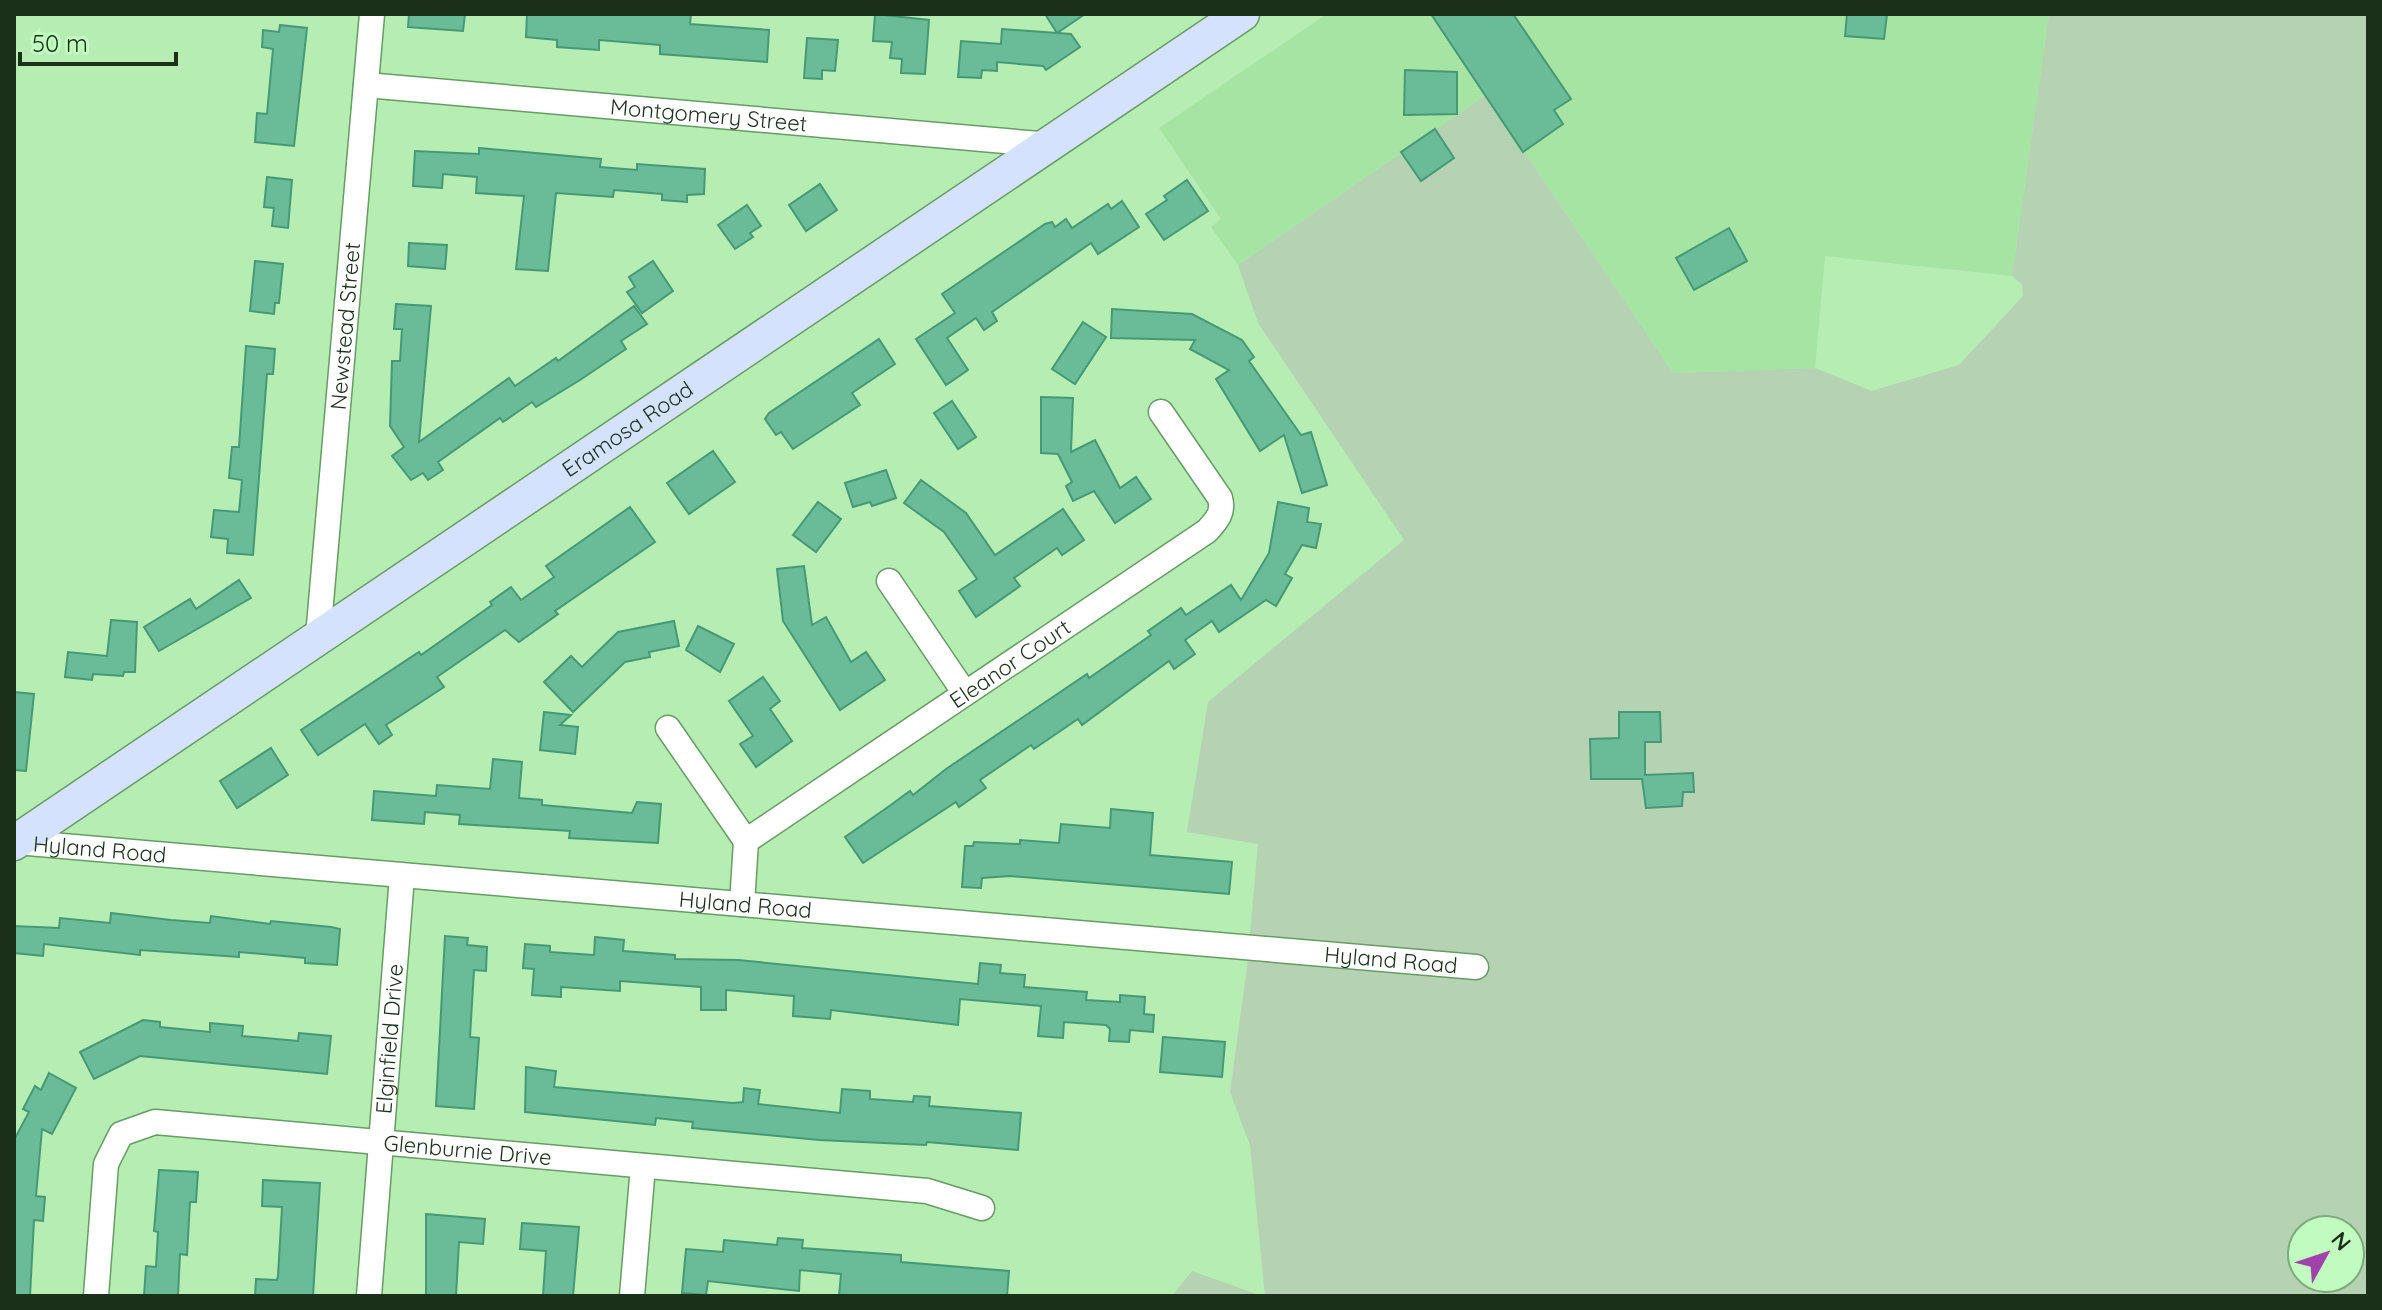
<svg xmlns="http://www.w3.org/2000/svg" width="2382" height="1310" font-family="Quicksand,sans-serif">
  <style>
    .built { fill: #a6e4a3 }
    .green { fill: #b5d3b3; fill-rule: evenodd }
    .building { fill: #69bc97; stroke: #459976; stroke-width: 2 }
    .lines { fill: none; stroke-linecap: round; stroke-linejoin: round }
    .street-casing { stroke: #679c65; stroke-width: 27 }
    .secondary-casing { stroke: #679c65; stroke-width: 37 }
    .street { stroke: #fff; stroke-width: 24 }
    .secondary { stroke: #d5e2fe; stroke-width: 34 }
    .labels { text-anchor: middle; stroke-width: 7; stroke-linejoin: round; paint-order: stroke }
    .street-label { font-size: 22px; fill: #1a3019; stroke: #c2fbbf }
  </style>
  <rect width="100%" height="100%" fill="#b5edb2"/>
  <path class="built" d="M1327 14H2049L2012 276 1825 256 1815 368 1673 373 1486 95 1238 265 1211 227 1221 219 1159 128Z"/>
  <g class="green">
    <path d="M2049 14H2368V1296H1265L1250 1145 1230 1092 1247 967 1258 844 1187 832 1208 702 1404 540 1258 323 1238 265 1486 95 1673 373 1815 368 1872 391 1959 365 2023 296 2022 284 2012 276ZM2302 1230H2350V1278H2302Z"/>
    <path d="M1192 1271 1262 1296H1172Z"/>
  </g>
  <g class="building">
    <path d="M409 14H465L463 31 408 27Z"/>
    <path d="M527 14H691L690 24 769 30 767 62 660 54V45L599 40V50L557 47V40L526 37Z"/>
    <path d="M875 14 929 20 925 74 901 73 902 59 890 58 892 42 873 41Z"/>
    <path d="M1045 14H1085L1057 33Z"/>
    <path d="M1431 14H1513L1571 99 1554 110 1563 124 1523 152Z"/>
    <path d="M1847 14H1887L1884 39 1845 36Z"/>
    <path d="M280 25 307 28 294 146 255 142 257 113 267 114 273 49 262 47 263 30 279 32Z"/>
    <path d="M1002 29 1071 34 1080 47 1046 70 1043 66 997 62V71L982 70 981 78 958 77 961 41 1001 44Z"/>
    <path d="M807 38 838 40 835 71 822 70V79L804 78Z"/>
    <path d="M1405 70 1457 72V114L1404 115Z"/>
    <path d="M1435 129 1454 158 1421 181 1401 152Z"/>
    <path d="M479 148 601 159 600 167 637 170V164L705 169 704 194 687 195V202L662 200V194L614 190 613 197 556 193 548 271 516 269 524 196 476 193 477 177 443 174 442 188 413 186 415 151 479 154Z"/>
    <path d="M267 177 292 180 288 228 272 226 274 208 264 207Z"/>
    <path d="M1187 180 1208 211 1164 240 1146 214 1167 200 1164 196Z"/>
    <path d="M820 184 837 210 806 231 789 205Z"/>
    <path d="M1122 201 1139 227 1098 254 1091 243 992 312 997 321 984 330 976 318 947 338 968 370 946 385 916 339 955 313 942 294 1045 224 1052 222 1055 227 1066 219 1072 228 1108 204 1111 209Z"/>
    <path d="M747 205 761 226 750 233 753 237 735 249 718 225Z"/>
    <path d="M1729 228 1747 261 1694 290 1676 258Z"/>
    <path d="M409 243 447 245 445 269 408 266Z"/>
    <path d="M255 261 283 264 279 303H275L274 314 250 311Z"/>
    <path d="M653 261 673 291 642 313 627 292 635 287 629 277Z"/>
    <path d="M396 304 431 306 419 442 509 378 515 386 556 358 558 361 634 306 647 324 621 341 626 349 580 380 536 407 532 402 503 422 500 418 438 462 443 470 428 480 423 473 411 480 392 456 404 447 390 426 392 361H400L402 329H394Z"/>
    <path d="M1112 309 1192 314 1242 340 1254 357 1249 361 1301 435 1311 432 1327 485 1302 493 1284 435 1260 451 1216 379 1229 370 1190 349 1195 340 1111 338Z"/>
    <path d="M1083 322 1106 337 1075 384 1052 369Z"/>
    <path d="M879 339 895 364 852 393 860 405 793 449 781 432 776 435 765 419 769 413Z"/>
    <path d="M246 346 275 349 273 374H267L253 555 227 553 228 539 211 537 214 510 239 512 242 480 229 478 232 447H239Z"/>
    <path d="M1041 397 1073 398 1071 452 1095 440 1120 488 1136 477 1151 499 1115 523 1094 491 1073 501 1066 486 1072 482 1058 454 1041 453Z"/>
    <path d="M952 401 976 437 958 449 934 413Z"/>
    <path d="M713 451 735 482 689 514 667 483Z"/>
    <path d="M886 470 896 498 872 506 870 502 853 507 845 483Z"/>
    <path d="M921 480 966 513 995 555 1063 509 1084 540 1062 555 1057 548 1014 578 1020 586 976 617 959 591 977 579 944 532 904 503Z"/>
    <path d="M818 502 841 519 816 552 793 535Z"/>
    <path d="M1278 502 1309 508 1307 522 1321 524 1316 548 1302 545 1285 574 1292 578 1276 606 1266 600 1219 632 1212 621 1185 640 1195 654 1174 669 1169 661 1082 725 1078 719 1034 749 1031 745 980 780 986 788 959 807 956 802 863 863 845 837 888 807 910 791 913 795 946 769 1087 674 1089 678 1151 635 1148 631 1181 608 1186 615 1231 585 1241 600 1269 553Z"/>
    <path d="M630 507 655 542 555 611 558 614 519 642 505 630 437 677 444 687 386 725 392 735 379 744 365 724 318 755 301 730 419 652 421 655 492 605 490 602 511 587 521 600 554 577 546 566Z"/>
    <path d="M804 566 812 625 826 617 851 662 866 652 885 680 840 710 783 621 777 569Z"/>
    <path d="M239 580 251 598 159 651 144 627 190 599 196 609Z"/>
    <path d="M111 620 137 622 135 672H124L123 676 93 674 92 680 65 677 68 652 107 656Z"/>
    <path d="M674 621 679 646 649 652 650 657 625 662 573 712 544 682 571 656 582 667 618 632Z"/>
    <path d="M698 626 734 644 720 672 686 650Z"/>
    <path d="M763 677 780 701 770 709 792 741 756 767 740 744 753 736 729 701Z"/>
    <path d="M14 692 34 694 26 771 14 770Z"/>
    <path d="M544 712 571 715 560 725 578 727 575 754 540 750Z"/>
    <path d="M1619 712H1660L1661 742H1645V775L1693 773 1694 792H1683L1682 806 1646 808 1642 779H1591L1590 739 1619 738Z"/>
    <path d="M271 748 288 775 237 808 220 781Z"/>
    <path d="M493 759 522 762 519 798 542 800V805L632 813 637 802 661 804 658 843 569 838 570 831 459 824 460 815 425 812 424 824 372 820 374 791 436 796 437 785 490 789Z"/>
    <path d="M1111 809 1153 813 1150 855 1232 862 1229 894 1010 876 982 878 981 888 962 887 965 846H973L974 842 1020 844V840L1059 843 1061 824 1110 828Z"/>
    <path d="M111 913 171 920 210 923 211 916 270 924 271 921 331 927 340 929 337 965 305 963V958L239 952V957L140 950V955L44 944 43 956 14 953V926L59 928 60 918 110 923Z"/>
    <path d="M445 936 468 938 467 945 487 947 486 971 474 970 470 1037 479 1038 474 1109 436 1106Z"/>
    <path d="M595 937 624 940 623 951 675 955V959L738 960 978 984 980 963 1001 965 1000 973 1025 975 1024 987 1087 992 1086 1000 1120 1002V995L1145 997 1144 1014 1154 1015 1153 1032 1130 1030 1129 1042 1109 1041 1110 1029 1106 1025 1064 1022 1063 1038 1038 1036 1041 1006 960 999 958 1025 831 1010 830 1019 793 1016 794 996 726 990V1010H701V987L620 981V991L561 987V997L532 995 534 969 523 968 525 944 550 946V952L594 955Z"/>
    <path d="M143 1020 160 1022V1027L210 1032V1023L243 1026 242 1036 298 1041 299 1033 331 1036 327 1074 140 1056 94 1079 80 1052Z"/>
    <path d="M1163 1037 1225 1042 1222 1077 1160 1072Z"/>
    <path d="M526 1067 556 1071 554 1087 733 1103 743 1102 744 1088 760 1090 758 1104 840 1113 842 1089 870 1091V1099L913 1102 914 1096 930 1097 929 1106 1021 1113 1018 1150 927 1142 926 1145 819 1140 692 1128 693 1122 656 1118 655 1125 525 1112Z"/>
    <path d="M49 1073 76 1088 52 1134 42 1129 36 1196 45 1197 43 1221 34 1220 30 1296H14V1140L29 1112 23 1109 35 1086 41 1090Z"/>
    <path d="M159 1170 198 1172 196 1202H190L187 1255 180 1254 178 1296H144L146 1266 156 1267 158 1232 154 1231Z"/>
    <path d="M263 1180 320 1183 313 1296H255L256 1279 277 1280 278 1276 282 1207 262 1206Z"/>
    <path d="M426 1214 485 1219 483 1244 459 1242 456 1296H426Z"/>
    <path d="M522 1223 579 1227 573 1296H543L546 1251 520 1249Z"/>
    <path d="M778 1238 803 1240 802 1248 901 1255V1262L1009 1271 1007 1296H839L841 1274 800 1270 799 1291 708 1281 706 1295 682 1293 686 1249 723 1252 724 1240 777 1245Z"/>
  </g>
  <g class="lines">
    <g class="street-casing">
      <g id="street">
        <path id="s1" d="M366 85 1051 145"/>
        <path d="M889 581 964 692"/>
        <path id="s2" d="M318 637 372 14"/>
        <path d="M668 728 746 841"/>
        <path id="s3" d="M746 841 1207 531C1217 520 1224 513 1220 498L1161 412"/>
        <path id="s4" d="M16 842 1476 967"/>
        <path d="M742 904 746 841"/>
        <path id="s5" d="M96 1296 106 1164 121 1134 155 1122 927 1191 982 1208"/>
        <path id="s6" d="M369 1296 402 876"/>
        <path d="M632 1296 643 1166"/>
      </g>
    </g>
    <g class="secondary-casing">
      <g id="secondary">
        <path id="s7" d="M14 843 1242 14"/>
      </g>
    </g>
    <use href="#street" class="street"/>
    <use href="#secondary" class="secondary"/>
  </g>
  <g class="labels">
    <g class="street-label">
      <text dy="8" stroke="none"><textPath href="#s1" startOffset="344">Montgomery Street</textPath></text>
      <text dy="8" stroke="none"><textPath href="#s2" startOffset="312">Newstead Street</textPath></text>
      <text dy="8" stroke="none"><textPath href="#s7" startOffset="740">Eramosa Road</textPath></text>
      <text dy="8" stroke="none"><textPath href="#s3" startOffset="318">Eleanor Court</textPath></text>
      <text dy="8" stroke="none"><textPath href="#s4" startOffset="84">Hyland Road</textPath></text>
      <text dy="8" stroke="none"><textPath href="#s4" startOffset="732">Hyland Road</textPath></text>
      <text dy="8" stroke="none"><textPath href="#s4" startOffset="1380">Hyland Road</textPath></text>
      <text dy="8" stroke="none"><textPath href="#s6" startOffset="258">Elginfield Drive</textPath></text>
      <text dy="8" stroke="none"><textPath href="#s5" startOffset="516">Glenburnie Drive</textPath></text>
    </g>
  </g>
  <rect width="2382" height="1310" fill="none" stroke="#1a3019" stroke-width="32"/>
  <g transform="translate(2326 1254) rotate(50)"><circle r="38" fill="#c2fbbf" stroke="#7faa7d" stroke-width="2"/>
  <path d="M0-6L14 30L0 20L-14 30Z" fill="#a042ab"/>
  <text y="-12" font-size="22" font-weight="bold" text-anchor="middle" fill="#1a3019">N</text>
  </g>
  <path d="M20 52v12h156v-12" fill="none" stroke="#1a3019" stroke-width="4"/>
  <text x="32" y="52" font-size="24" fill="#1a3019" stroke="#c2fbbf" stroke-width="6" paint-order="stroke">50 m</text>
</svg>
